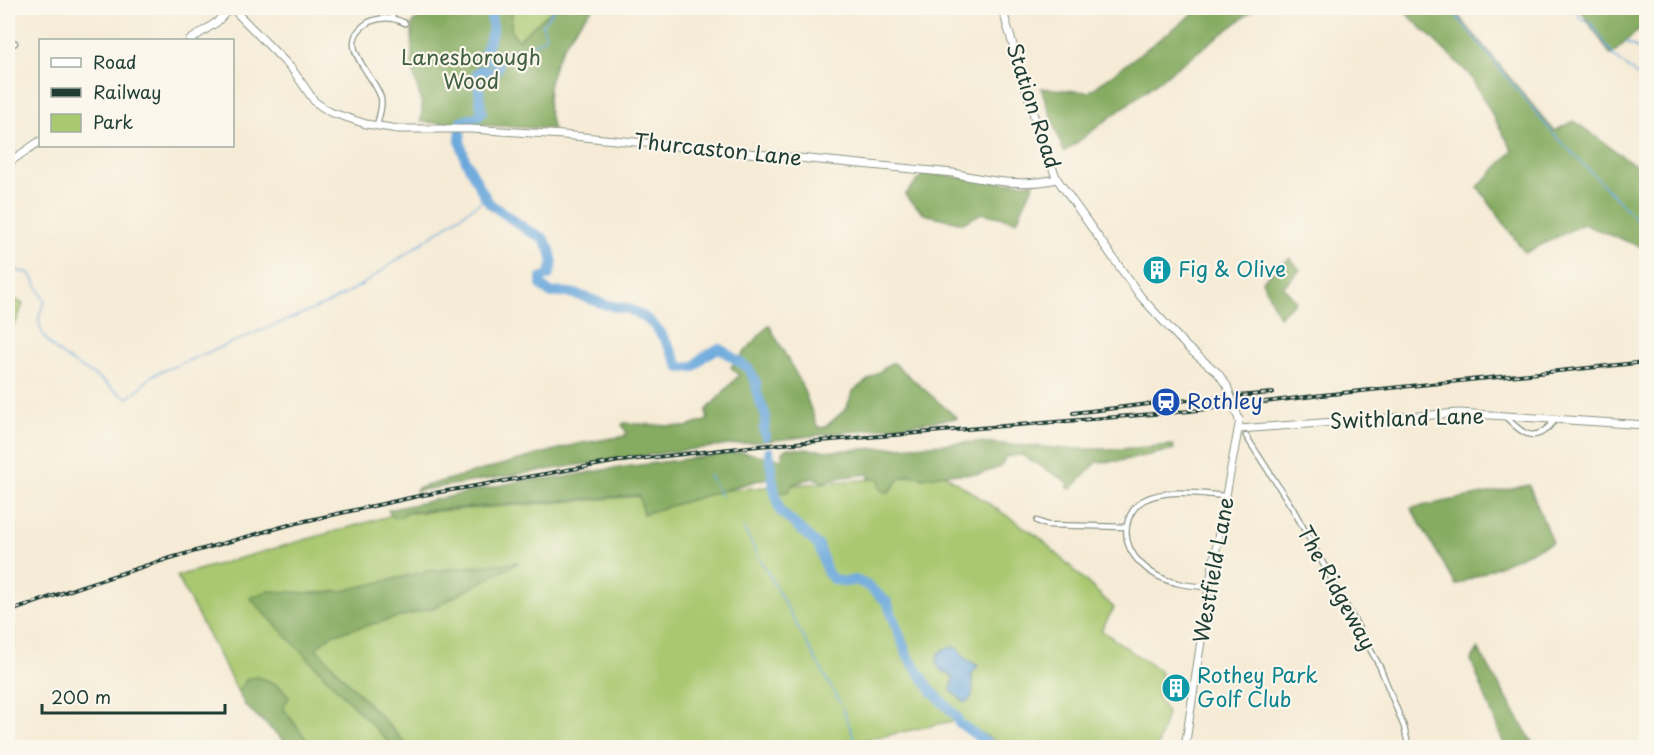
<svg xmlns="http://www.w3.org/2000/svg" width="1654" height="755" font-family="'Playpen Sans',sans-serif">
  <style>
    .green { fill: #a9c870; stroke: #648252; stroke-width: 1.5 }
    .forest { fill: #86ac62; stroke: #52744b; stroke-width: 1.5 }
    .water { fill: #6aa8dc; stroke: #447288; stroke-width: 1.5 }
    .lines { fill: none; stroke-linecap: round; stroke-linejoin: round }
    .stream { stroke: #6aa8dc; stroke-width: 1.5 }
    .river { stroke: #6aa8dc; stroke-width: 10 }
    .street-casing { stroke: #8a9485; stroke-width: 7 }
    .secondary-casing { stroke: #8a9485; stroke-width: 9 }
    .street { stroke: #fff; stroke-width: 4.5 }
    .secondary { stroke: #fff; stroke-width: 7 }
    .rail-casing { stroke: #1f3d34; stroke-width: 4 }
    .rail { stroke: #fbf7ec; stroke-width: 1.5; stroke-dasharray: 4.5; stroke-linecap: butt }
    .secondary-bridge-casing { stroke: #8a9485; stroke-width: 9; stroke-linecap: butt }
    .secondary-bridge { stroke: #fff; stroke-width: 7 }
    .labels { text-anchor: middle; stroke-width: 4.5; stroke-linejoin: round; paint-order: stroke }
    .park-label { font-size: 21px; fill: #426043; stroke: #fbf7ec }
    .street-label { font-size: 21px; fill: #1f3d34; stroke: #fbf7ec }
    .culture-label { font-size: 21px; fill: #0d838f; stroke: #fbf7ec; text-anchor: start }
    .transit-label { font-size: 21px; fill: #164399; stroke: #fbf7ec; text-anchor: start }
  </style>
  <rect width="100%" height="100%" fill="#fbf7ec"/>
  <filter id="ink" filterUnits="userSpaceOnUse"><feTurbulence type="fractalNoise" baseFrequency=".0167" numOctaves="2"/><feDisplacementMap in="SourceGraphic" scale="12" xChannelSelector="R" yChannelSelector="G"/><feConvolveMatrix kernelMatrix="1 2 1 2 8 2 1 2 1" color-interpolation-filters="sRGB"/></filter>
  <filter id="wash" filterUnits="userSpaceOnUse"><feTurbulence type="fractalNoise" baseFrequency=".008" numOctaves="4" result="noise"/><feDisplacementMap in="SourceGraphic" scale="24" xChannelSelector="R" yChannelSelector="G"/><feGaussianBlur stdDeviation="1.35" result="paint"/><feColorMatrix in="noise" values="0 0 0 0 0 0 0 0 0 0 0 0 0 0 0 0 0 1.4 0 .05"/><feComposite in="paint" operator="in"/></filter>
  <g filter="url(#wash)">
    <rect width="100%" height="100%" fill="#f5ebd6"/>
    <g class="green">
      <path d="M512 8H555L518 40 511 31Z"/>
      <path d="M8 295 23 304 17 320 8 332Z"/>
      <path d="M944 474 1039 537 1114 608 1101 630 1161 672 1157 696 1167 713 1157 748 1007 747 957 720 847 744 843 748 291 747 245 705 177 576 396 514Z"/>
    </g>
    <g class="forest">
      <path d="M433 8H512L511 31 518 40 555 8H593C561 41 538 83 553 129L421 122 422 105 412 68V25L414 21 427 16Z"/>
      <path d="M1201 8H1256L1064 152 1041 88 1089 92Z"/>
      <path d="M1401 8H1452L1554 131 1574 121 1646 173V209L1641 219 1646 222V249L1583 224 1525 253 1478 187 1513 151 1469 74Z"/>
      <path d="M1579 8H1646V23L1611 55Z"/>
      <path d="M924 173 1000 182 1034 183 1017 221 982 213 963 223 924 214 905 195Z"/>
      <path d="M1290 258 1300 270 1283 287 1296 301 1279 317 1262 281Z"/>
      <path d="M769 325 801 383 817 426 821 428 825 427 846 409 853 391 891 363H894L957 418C855 433 752 441 650 455 572 465 494 478 416 491L418 488 577 444 625 436 627 433 622 425 624 423 686 427 708 420 706 411 739 375 731 367Z"/>
      <path d="M976 442 1069 449H1119L1173 445 1174 450 1119 461 1097 462 1071 489 1068 488V482L1025 457 1021 455 1005 457 1001 467 979 474H944L924 478 909 474 901 478 888 493 882 491 879 487 880 480 869 478 868 474 836 478 823 482 814 478 793 484 788 492 777 493 773 476 643 514 639 495 406 512C402 517 399 519 392 517L388 510 525 480 558 478 609 469 741 452 782 459 783 452 787 448 834 451Z"/>
      <path d="M1529 485 1552 542 1456 585 1411 508Z"/>
      <path d="M519 562 433 608 331 635 316 648 409 747H393L250 598 268 591 312 593 342 591 428 571Z"/>
      <path d="M1478 649 1535 747H1505L1471 660Z"/>
      <path d="M257 677C270 681 281 685 289 697L283 708 312 747H291L245 705 238 691 247 679Z"/>
    </g>
    <path class="water" d="M952 647 957 648 966 659 978 666 972 673C971 685 977 691 968 702H964L951 691 953 678C944 668 934 674 938 654L944 649Z"/>
    <g class="lines">
      <g class="stream">
        <path d="M1450 8 1552 132 1638 221"/>
        <path d="M1574 8 1580 18 1591 23 1614 56 1646 83"/>
        <path d="M1626 42 1646 53"/>
        <path d="M498 64 509 54 544 39 546 35 542 25 555 8"/>
        <path d="M1646 205 1638 221 1646 224"/>
        <path d="M8 263 18 271 30 273 45 301C43 307 39 312 39 319 40 348 76 364 97 377 108 384 116 394 129 398L153 375 331 302 363 284 486 198"/>
        <path d="M709 475 721 496"/>
        <path d="M743 528 840 703"/>
        <path d="M842 707 858 748"/>
      </g>
      <g class="river">
        <path d="M490 8 493 30 484 55 486 58 498 61V68L494 72 489 73 485 70H481L477 73C479 86 479 99 482 112L479 116 461 122 460 141 465 159 478 184 489 203 527 230 543 238 550 250 553 263 549 275 541 278V285L550 293C575 291 581 296 604 304 613 307 623 307 631 310 657 320 668 344 680 368L694 367 703 357 719 348 748 368 756 382 757 394 766 416 764 430 766 436"/>
        <path d="M769 452 774 489 780 511 819 546 827 572 833 579 845 582 856 580 868 586 887 602 907 655 931 690 957 717 958 722 994 748"/>
      </g>
    </g>
  </g>
  <g filter="url(#ink)">
    <g class="lines">
      <g class="street-casing">
        <g id="street">
          <path d="M392 17 395 8"/>
          <path d="M8 46 15 43"/>
          <path d="M377 125C379 117 383 106 381 98 374 73 332 44 369 22 382 16 393 17 405 23"/>
          <path d="M1506 417C1524 436 1536 444 1555 420"/>
          <path d="M1246 436 1293 509 1380 667 1404 727 1409 748"/>
          <path d="M1037 521 1047 525 1126 527"/>
          <path d="M1209 587C1198 586 1187 586 1177 583 1152 578 1122 555 1127 526 1128 516 1135 505 1144 500 1167 488 1202 494 1226 496"/>
        </g>
      </g>
      <g class="secondary-casing">
        <g id="secondary">
          <path d="M232 8 292 69 315 102 330 112 366 124 398 129H471L563 135 953 173C988 181 1022 187 1057 179"/>
          <path d="M1002 8 1042 143 1057 179 1141 297 1187 347 1218 373 1227 386"/>
          <path d="M190 40 217 22 230 8"/>
          <path d="M8 163 40 141"/>
          <path d="M1239 429 1459 413 1646 425"/>
          <path d="M1185 748 1209 587 1239 425"/>
        </g>
      </g>
      <use href="#street" class="street"/>
      <use href="#secondary" class="secondary"/>
      <g class="rail-casing">
        <g id="rail">
          <path d="M1073 413 1166 402 1273 393"/>
          <path d="M8 612 82 586 167 559 296 523 423 495 619 461 758 446 1190 411 1322 395 1646 362"/>
        </g>
      </g>
      <use href="#rail" class="rail"/>
      <g class="secondary-bridge-casing">
        <path id="secondary-bridge" d="M1227 386 1239 420"/>
      </g>
      <use href="#secondary-bridge" class="secondary-bridge"/>
    </g>
  </g>
  <defs>
    <g id="building-disc" transform="scale(1.5)"><circle r="9.5" fill="#0f9aa8" stroke="#fbf7ec"/><path d="M-4-6H4V6H1V3H-1V6H-4ZM-2.5-4.3h1.7v1.8h-1.7ZM.8-4.3h1.7v1.8H.8ZM-2.5-1h1.7V.8h-1.7ZM.8-1h1.7V.8H.8Z" fill="#fff"/></g>
    <g id="station-disc" transform="scale(1.5)"><circle r="9.5" fill="#1a4fb4" stroke="#fbf7ec"/><path d="M-3-6H3Q5-6 5-4V2Q5 4 3 4L4.5 6H3L1.5 4h-3L-3 6H-4.5L-3 4Q-5 4-5 2V-4Q-5-6-3-6ZM-3.5-4v3h7v-3ZM-3.5 1v1.5H-2V1ZM2 1v1.5H3.5V1Z" fill="#fff"/></g>
  </defs>
  <g fill-rule="evenodd">
    <use href="#building-disc" x="1157" y="270"/>
    <use href="#station-disc" x="1166" y="402"/>
    <use href="#building-disc" x="1176" y="688"/>
  </g>
  <g class="labels">
    <g class="park-label">
      <text x="471" y="65">Lanesborough<tspan x="471" dy="24">Wood</tspan></text>
    </g>
    <g class="street-label">
      <text transform="translate(1033 106) rotate(72)" y="7">Station Road</text>
      <text transform="translate(718 150) rotate(6)" y="7">Thurcaston Lane</text>
      <text transform="translate(1407 419) rotate(-2)" y="7">Swithland Lane</text>
      <text transform="translate(1214 570) rotate(-80)" y="7">Westfield Lane</text>
      <text transform="translate(1336 588) rotate(61)" y="7">The Ridgeway</text>
    </g>
    <g class="culture-label">
      <text x="1178" y="277">Fig &amp; Olive</text>
      <text x="1197" y="683">Rothey Park<tspan x="1197" dy="24">Golf Club</tspan></text>
    </g>
    <g class="transit-label">
      <text x="1187" y="409">Rothley</text>
    </g>
  </g>
  <rect width="1654" height="755" fill="none" stroke="#fbf7ec" stroke-width="30"/>
  <rect x="39" y="39" width="195" height="108" fill="#fbf7ec" stroke="#a3ada2" stroke-width="1.5"/>
  <rect x="51" y="58" width="30" height="9" fill="#ffffff" stroke="#a3ada2" stroke-width="1.5"/>
  <text x="93" y="69" font-size="18" fill="#1f3d34">Road</text>
  <rect x="51" y="88" width="30" height="9" fill="#1f3d34" stroke="#a3ada2" stroke-width="1.5"/>
  <text x="93" y="99" font-size="18" fill="#1f3d34">Railway</text>
  <rect x="51" y="114" width="30" height="18" fill="#a9c870" stroke="#a3ada2" stroke-width="1.5"/>
  <text x="93" y="129" font-size="18" fill="#1f3d34">Park</text>
  <path d="M42 704v9h183v-9" fill="none" stroke="#1f3d34" stroke-width="3"/>
  <text x="51" y="704" font-size="18" fill="#1f3d34" stroke="#fbf7ec" stroke-width="4.5" paint-order="stroke">200 m</text>
</svg>
